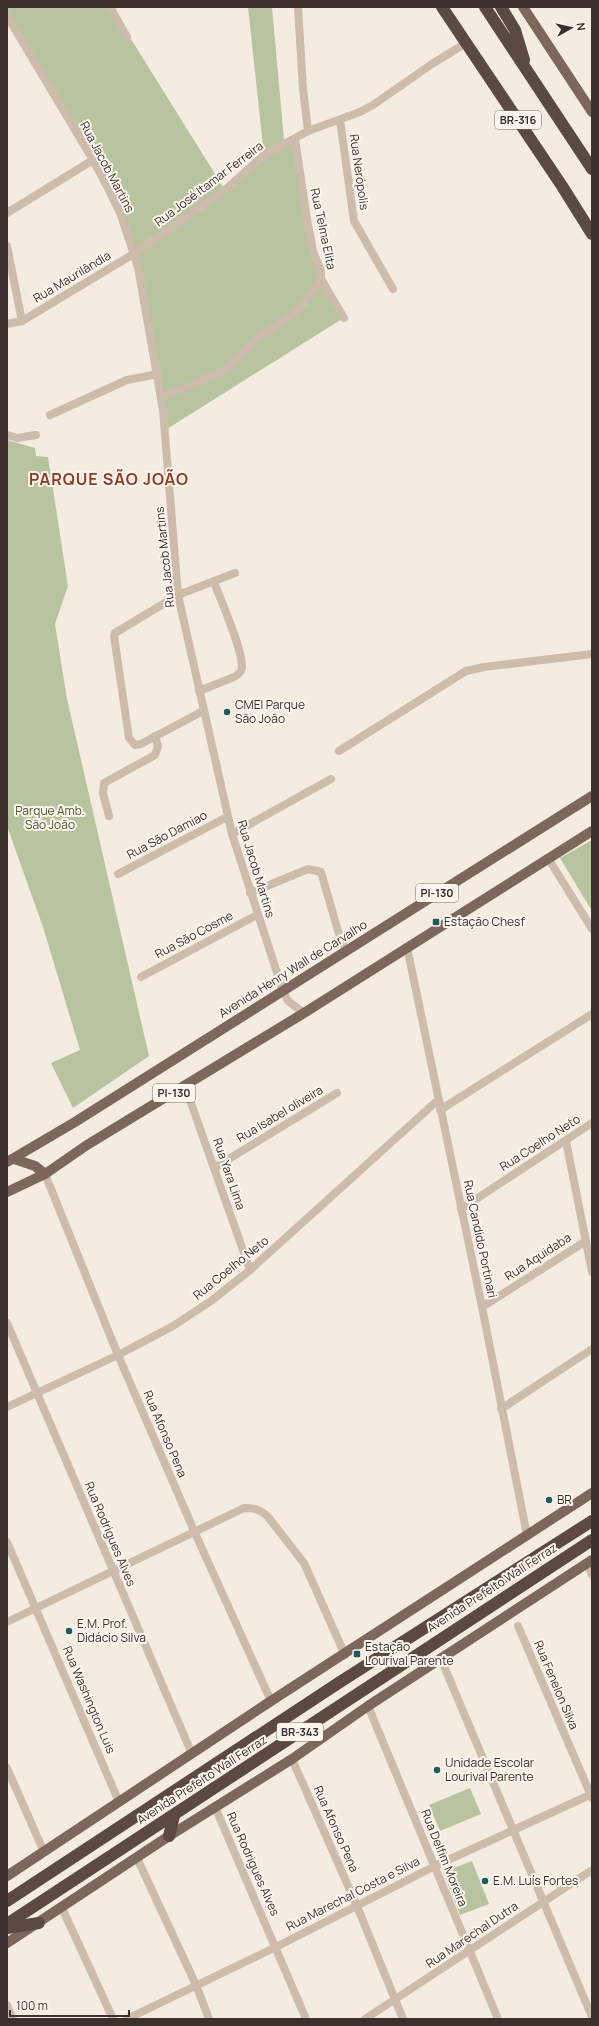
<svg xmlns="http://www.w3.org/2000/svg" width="599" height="2026" font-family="Manrope,sans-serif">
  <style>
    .green { fill: #b8c4a0 }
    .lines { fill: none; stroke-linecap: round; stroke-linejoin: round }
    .street { stroke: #cdbbac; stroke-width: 8 }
    .primary { stroke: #7d675c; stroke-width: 10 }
    .highway { stroke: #5c4a42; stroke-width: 12 }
    .poi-dot { fill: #1f5a5e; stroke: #fbf5ee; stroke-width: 1.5 }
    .labels { text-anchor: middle; stroke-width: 4; stroke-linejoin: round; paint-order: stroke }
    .shield { fill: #fbf5ee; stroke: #756b66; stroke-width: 1 }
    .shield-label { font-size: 11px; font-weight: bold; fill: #3b302b }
    .street-label { font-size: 12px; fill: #3b302b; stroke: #fbf5ee }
    .poi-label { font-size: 12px; fill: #3b302b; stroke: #fbf5ee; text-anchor: start }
    .park-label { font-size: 12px; fill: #4a5a2e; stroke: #fbf5ee }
    .district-label { font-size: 16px; font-weight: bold; letter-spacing: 1px; fill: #8c3b22; stroke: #fbf5ee }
  </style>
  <rect width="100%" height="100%" fill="#f4ebe1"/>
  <g class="green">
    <path d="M7 7H111L225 190 268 157 264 155 248 7H272L284 140 295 139 307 236 342 319 167 429 160 370 121 215 7 15Z"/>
    <path d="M7 440 35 448 36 456 48 457 68 586 55 624 67 699 149 1056 73 1108 51 1063 80 1050 43 927 7 826Z"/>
    <path d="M592 840V911L560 858Z"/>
    <path d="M470 1788 481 1814 440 1831 429 1805Z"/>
    <path d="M472 1861 489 1904 460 1915 443 1872Z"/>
  </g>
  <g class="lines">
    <g class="street">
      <path d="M110 7 127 37"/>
      <path d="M298 7 303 89 308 131"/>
      <path d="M7 16 93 160 108 188 121 215 138 267 163 410 178 595 232 834 283 991 288 1001 304 1013"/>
      <path d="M340 120 354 221 393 289"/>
      <path d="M295 139 307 219 313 251 321 271V279L344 318"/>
      <path d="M7 213 93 160"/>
      <path d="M7 246 22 321"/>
      <path d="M7 324 22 321 135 253 225 190 264 155 308 131 360 112 373 105 432 64 466 43"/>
      <path d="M162 397 221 372 234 362 259 336 287 319 305 302 321 279"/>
      <path d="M50 415 127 380 158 374"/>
      <path d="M7 435 17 438 36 435"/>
      <path d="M199 691 234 677C238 675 241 673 242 668 243 650 221 601 214 582"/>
      <path d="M203 711 141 744 135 745 129 738 114 636 115 633 178 595 235 573"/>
      <path d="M339 751 466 671 484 667 592 654"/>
      <path d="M109 816 103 793 104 783 155 755 158 746 155 736"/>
      <path d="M232 834 331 779"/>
      <path d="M548 858 592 929"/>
      <path d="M118 874 227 817"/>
      <path d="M250 893 308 869 321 872 338 931 346 951"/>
      <path d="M407 947 482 1307 527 1535"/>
      <path d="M141 977 257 915"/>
      <path d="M185 1086 250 1270"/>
      <path d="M440 1110 592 1014"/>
      <path d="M566 1141 592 1272"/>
      <path d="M214 1168 337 1093"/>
      <path d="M45 1174 118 1355 195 1533 271 1701"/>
      <path d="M461 1209 592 1123"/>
      <path d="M482 1307 586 1241"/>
      <path d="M7 1323 192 1754"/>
      <path d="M7 1407 118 1355 173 1326 211 1301 250 1270 438 1100"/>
      <path d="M501 1409 592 1349"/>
      <path d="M7 1542 119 1802"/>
      <path d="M587 1563 592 1575"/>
      <path d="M7 1622 244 1508C254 1508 260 1509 268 1517L304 1563 345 1655"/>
      <path d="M518 1626 592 1798"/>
      <path d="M441 1659 592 2017"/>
      <path d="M368 1706 498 2019"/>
      <path d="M292 1759 357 1906 403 2019"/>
      <path d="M7 1768 44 1852"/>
      <path d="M215 1807 306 2019"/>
      <path d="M137 1858 196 1985 209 2019"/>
      <path d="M62 1908 113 2019"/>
      <path d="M7 2005 13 2019"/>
      <path d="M127 2019 276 1947 435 1866 592 1794"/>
      <path d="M365 2019 592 1870"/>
    </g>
    <g class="primary">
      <path d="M523 7 592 112"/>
      <path d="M14 1159 35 1166 45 1174"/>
      <path d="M7 1162 75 1122 592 796"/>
      <path d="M7 1192 45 1174 87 1145 304 1013 592 831"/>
      <path d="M7 1876 271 1701 592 1493"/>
      <path d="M7 1943 169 1836 292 1759 368 1706 592 1560"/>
    </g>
    <g class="highway">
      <path d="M442 7 562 186 592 234"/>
      <path d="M485 7 592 169"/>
      <path d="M501 7 515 30 524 60"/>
      <path d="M169 1836 174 1816"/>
      <path d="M7 1901 340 1682 592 1521"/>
      <path d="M7 1924 592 1540"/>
      <path d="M7 1928 39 1923"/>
    </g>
  </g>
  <g class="poi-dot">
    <circle cx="227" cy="712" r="4"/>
    <rect x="432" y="918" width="8" height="8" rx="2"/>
    <circle cx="549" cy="1500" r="4"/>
    <circle cx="69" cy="1631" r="4"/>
    <rect x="353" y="1650" width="8" height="8" rx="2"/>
    <circle cx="437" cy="1770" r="4"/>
    <circle cx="485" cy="1881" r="4"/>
  </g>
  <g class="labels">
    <g class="shield">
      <rect x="495" y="111" width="46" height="18" rx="3"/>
      <rect x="416" y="884" width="42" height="18" rx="3"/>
      <rect x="153" y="1084" width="42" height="18" rx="3"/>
      <rect x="277" y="1723" width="46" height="18" rx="3"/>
    </g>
    <g class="shield-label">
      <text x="518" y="124">BR-316</text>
      <text x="437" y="897">PI-130</text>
      <text x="174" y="1097">PI-130</text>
      <text x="300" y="1736">BR-343</text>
    </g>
    <g class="street-label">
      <text transform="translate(107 167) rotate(62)" y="4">Rua Jacob Martins</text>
      <text transform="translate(359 172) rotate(82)" y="4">Rua Nerópolis</text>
      <text transform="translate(209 184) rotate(-37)" y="4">Rua José Itamar Ferreira</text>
      <text transform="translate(323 229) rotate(78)" y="4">Rua Telma Elita</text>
      <text transform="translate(72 277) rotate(-31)" y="4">Rua Maurilândia</text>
      <text transform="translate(165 557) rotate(-96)" y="4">Rua Jacob Martins</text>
      <text transform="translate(167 835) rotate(-28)" y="4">Rua São Damiao</text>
      <text transform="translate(256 869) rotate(73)" y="4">Rua Jacob Martins</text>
      <text transform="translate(194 935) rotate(-28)" y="4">Rua São Cosme</text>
      <text transform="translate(293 969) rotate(-32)" y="4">Avenida Henry Wall de Carvalho</text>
      <text transform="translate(280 1114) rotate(-31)" y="4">Rua Isabel oliveira</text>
      <text transform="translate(540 1143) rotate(-33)" y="4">Rua Coelho Neto</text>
      <text transform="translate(229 1174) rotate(71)" y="4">Rua Yara Lima</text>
      <text transform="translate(480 1239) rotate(78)" y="4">Rua Candido Portinari</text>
      <text transform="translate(538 1257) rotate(-33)" y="4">Rua Aquidaba</text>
      <text transform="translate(231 1268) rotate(-39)" y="4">Rua Coelho Neto</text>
      <text transform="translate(165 1434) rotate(67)" y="4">Rua Afonso Pena</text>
      <text transform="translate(110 1534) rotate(67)" y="4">Rua Rodrigues Alves</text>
      <text transform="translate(492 1588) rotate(-33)" y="4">Avenida Prefeito Wall Ferraz</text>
      <text transform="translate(556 1685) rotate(67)" y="4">Rua Fenelon Silva</text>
      <text transform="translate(89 1700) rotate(67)" y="4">Rua Washington Luis</text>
      <text transform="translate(202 1780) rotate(-33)" y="4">Avenida Prefeito Wall Ferraz</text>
      <text transform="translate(336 1829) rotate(66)" y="4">Rua Afonso Pena</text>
      <text transform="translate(444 1858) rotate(68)" y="4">Rua Delfim Moreira</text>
      <text transform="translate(253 1864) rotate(66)" y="4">Rua Rodrigues Alves</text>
      <text transform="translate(353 1894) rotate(-27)" y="4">Rua Marechal Costa e Silva</text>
      <text transform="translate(472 1935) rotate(-34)" y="4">Rua Marechal Dutra</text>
    </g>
    <g class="poi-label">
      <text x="235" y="709">CMEI Parque<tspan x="235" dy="14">São João</tspan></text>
      <text x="444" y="926">Estação Chesf</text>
      <text x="557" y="1504">BR</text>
      <text x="77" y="1628">E.M. Prof.<tspan x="77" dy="14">Didácio Silva</tspan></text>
      <text x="365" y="1651">Estação<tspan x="365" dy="14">Lourival Parente</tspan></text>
      <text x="445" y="1767">Unidade Escolar<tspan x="445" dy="14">Lourival Parente</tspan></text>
      <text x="493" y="1885">E.M. Luís Fortes</text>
    </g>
    <g class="park-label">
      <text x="50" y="815">Parque Amb.<tspan x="50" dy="14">São João</tspan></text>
    </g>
    <g class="district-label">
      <text x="109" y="485">PARQUE SÃO JOÃO</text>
    </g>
  </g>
  <rect width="599" height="2026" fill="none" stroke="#3b302b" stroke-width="16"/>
  <g transform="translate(571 28) rotate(82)" stroke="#fbf5ee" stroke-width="3" paint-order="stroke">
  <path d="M0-3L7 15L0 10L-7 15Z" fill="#3b302b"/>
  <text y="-6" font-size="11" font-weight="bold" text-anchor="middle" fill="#3b302b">N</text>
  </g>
  <path d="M10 2010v6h119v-6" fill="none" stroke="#3b302b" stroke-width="2"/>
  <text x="16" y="2010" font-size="12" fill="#3b302b" stroke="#fbf5ee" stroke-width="3" paint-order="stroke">100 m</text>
</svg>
